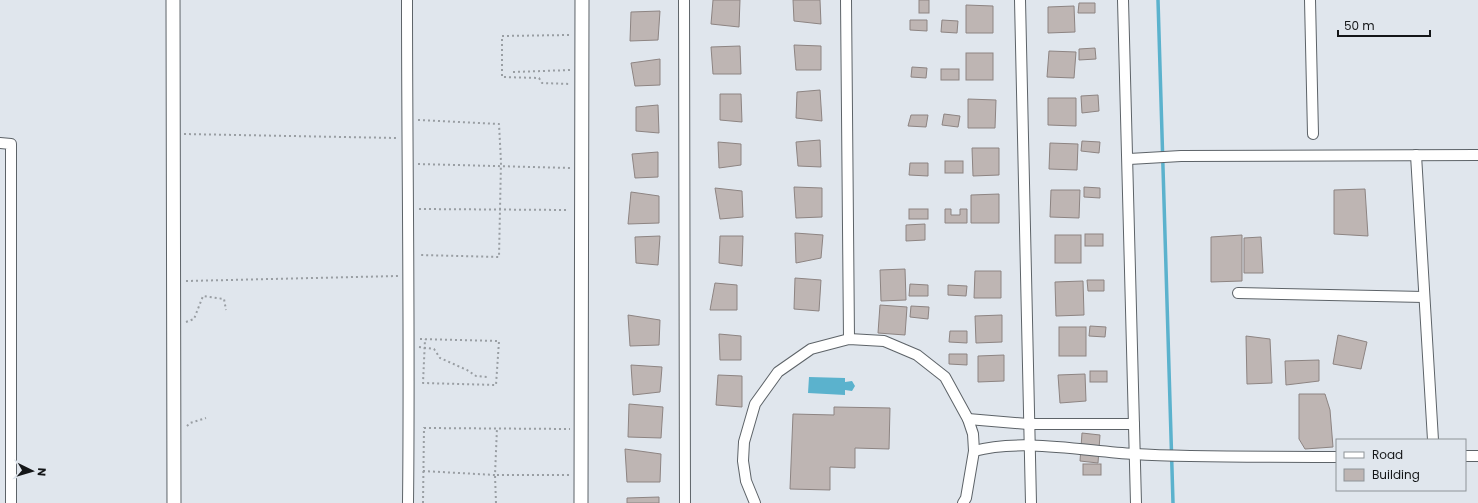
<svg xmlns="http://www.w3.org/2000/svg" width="1478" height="503" font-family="Poppins,sans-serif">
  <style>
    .water { fill: #5bb2cd }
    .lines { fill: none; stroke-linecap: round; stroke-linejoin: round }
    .stream { stroke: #5bb2cd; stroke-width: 3.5 }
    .building { fill: #beb5b3; stroke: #8d8482 }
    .minor-casing { stroke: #5d6368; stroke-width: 12 }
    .tertiary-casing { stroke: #5d6368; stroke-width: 15 }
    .path { stroke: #999ea3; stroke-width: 2; stroke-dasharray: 2 3; stroke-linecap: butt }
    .minor { stroke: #fff; stroke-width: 10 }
    .tertiary { stroke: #fff; stroke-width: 13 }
  </style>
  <rect width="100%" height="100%" fill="#e0e6ed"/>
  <path class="water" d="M809 377 845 378V382L852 381 855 386 852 391 845 390V395L808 393Z"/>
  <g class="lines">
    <path class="stream" d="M1158 0 1173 503"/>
  </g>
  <g class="building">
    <path d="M713 0H740L739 27 711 24Z"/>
    <path d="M793 0H820L821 24 794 21Z"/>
    <rect x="919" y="0" width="10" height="13"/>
    <path d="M1079 3H1095V13H1078Z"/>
    <path d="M966 5 993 6V33H966Z"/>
    <path d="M1074 6 1075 32 1048 33V7Z"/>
    <path d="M660 11 658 40 630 41 631 12Z"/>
    <path d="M910 20H927V31L910 30Z"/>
    <path d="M942 20 958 21 957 33 941 32Z"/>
    <path d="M794 45 821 46V70H796Z"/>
    <path d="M740 46 741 74H713L711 47Z"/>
    <path d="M1095 48 1096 59 1079 60V49Z"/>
    <path d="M1049 51 1076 52 1074 78 1047 77Z"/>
    <rect x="966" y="53" width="27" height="27"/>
    <path d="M660 59V85L635 86 631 63Z"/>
    <path d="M912 67 927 68 926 78 911 77Z"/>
    <rect x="941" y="69" width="18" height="11"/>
    <path d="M820 90 822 121 796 118 797 92Z"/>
    <path d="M720 94H741L742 122 720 120Z"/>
    <path d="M1098 95 1099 111 1082 113 1081 96Z"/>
    <path d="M1048 98H1076V126L1048 125Z"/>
    <path d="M968 99 996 100 995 128H968Z"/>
    <path d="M658 105 659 133 636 131V107Z"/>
    <path d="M944 114 960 116 958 127 942 125Z"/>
    <path d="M911 115H928L926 127 908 126Z"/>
    <path d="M820 140 821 167 798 166 796 142Z"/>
    <path d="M1082 141 1100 142 1099 153 1081 151Z"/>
    <path d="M718 142 741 144V165L719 168Z"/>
    <path d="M1050 143 1078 144 1077 170 1049 169Z"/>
    <path d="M972 148H999V175L973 176Z"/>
    <path d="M658 152V177L635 178 632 154Z"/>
    <rect x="945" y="161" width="18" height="12"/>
    <path d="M910 163H928V176L909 175Z"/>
    <path d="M794 187 822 188V217L796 218Z"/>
    <path d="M1084 187 1100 188V198L1084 197Z"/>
    <path d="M715 188 742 191 743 217 720 219Z"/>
    <path d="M1365 189 1368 236 1334 234V190Z"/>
    <path d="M1051 190H1080L1079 218 1050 217Z"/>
    <path d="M631 192 659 196V223L628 224Z"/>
    <path d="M999 194V223H971V195Z"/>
    <rect x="909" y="209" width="19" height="10"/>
    <path d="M945 209H951V215H960V209H967V223H945Z"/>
    <path d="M925 224V240L906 241V225Z"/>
    <path d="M795 233 823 235 821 258 796 263Z"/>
    <rect x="1085" y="234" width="18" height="12"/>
    <rect x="1055" y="235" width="26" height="28"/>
    <path d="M1242 235V281L1211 282V237Z"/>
    <path d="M660 236 658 265 636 263 635 237Z"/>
    <path d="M720 236H743L742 266 719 263Z"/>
    <path d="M1261 237 1263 273H1244V238Z"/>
    <path d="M905 269 906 300 881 301 880 270Z"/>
    <path d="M975 271H1001V298H974Z"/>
    <path d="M795 278 821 280 819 311 794 309Z"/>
    <path d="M1087 280H1104V291H1088Z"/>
    <path d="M1083 281 1084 315 1056 316 1055 282Z"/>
    <path d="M715 283 737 285V310H710Z"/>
    <path d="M910 284 928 285V296H909Z"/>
    <path d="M948 285 967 286 966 296 948 295Z"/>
    <path d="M880 305 907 307 905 335 878 333Z"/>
    <path d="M911 306 929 307 928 319 910 317Z"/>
    <path d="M628 315 660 320 659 345 630 346Z"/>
    <path d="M1002 315V342L976 343 975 316Z"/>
    <path d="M1090 326 1106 327 1105 337 1089 336Z"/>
    <rect x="1059" y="327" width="27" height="29"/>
    <path d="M950 331H967V343L949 342Z"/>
    <path d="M719 334 741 336V360H720Z"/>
    <path d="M1338 335 1367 342 1361 369 1333 364Z"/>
    <path d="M1246 336 1270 339 1272 383 1247 384Z"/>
    <path d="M949 354H967V365L949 364Z"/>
    <path d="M1004 355V381L978 382V356Z"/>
    <path d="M1319 360V381L1286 385 1285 361Z"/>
    <path d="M631 365 662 367 660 392 633 395Z"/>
    <rect x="1090" y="371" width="17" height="11"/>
    <path d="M1085 374 1086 401 1060 403 1058 375Z"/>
    <path d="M718 375 742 376V407L716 405Z"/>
    <path d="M1299 394H1325L1330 410 1333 447 1305 449 1299 439Z"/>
    <path d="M629 404 663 407 661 438 628 437Z"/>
    <path d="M834 407 890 408 889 449 855 448V468L830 467V490L790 489 793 414 834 415Z"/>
    <path d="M1082 433 1100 435 1098 463 1080 461Z"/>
    <path d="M625 449 661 454 660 482H627Z"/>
    <rect x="1083" y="464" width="18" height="11"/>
    <path d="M659 497V503H627V498Z"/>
  </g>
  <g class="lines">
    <g class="minor-casing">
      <g id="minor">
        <path d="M407 0C407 168 410 335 408 503"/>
        <path d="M684 0 685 503"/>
        <path d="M846 0 849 339"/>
        <path d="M1020 0 1031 503"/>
        <path d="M1123 0 1136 503"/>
        <path d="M1310 0 1313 134"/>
        <path d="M0 143 11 144V503"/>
        <path d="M1416 155 1433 440"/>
        <path d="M1129 159 1181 156 1478 155"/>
        <path d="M1238 293 1424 297"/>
        <path d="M968 419 1028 424H1134"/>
        <path d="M974 451C1021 438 1084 451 1134 454 1201 458 1269 456 1337 457"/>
        <path d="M1465 456H1478"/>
        <path d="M755 503 746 481 743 461 744 442 755 404 778 372 811 349 849 339 884 341 917 355 945 377 968 419 973 434 974 451 966 498 963 503"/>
      </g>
    </g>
    <g class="tertiary-casing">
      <g id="tertiary">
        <path d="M173 0 174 503"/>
        <path d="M581 503 582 0"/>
      </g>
    </g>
    <g class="path">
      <path d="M569 35 502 36V77L539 78 542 83 570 84"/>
      <path d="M513 72 571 70"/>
      <path d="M418 120 499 124 501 162 499 257 419 255"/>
      <path d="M184 134 396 138"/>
      <path d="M418 164 570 168"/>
      <path d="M419 209 569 210"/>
      <path d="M186 281 398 276"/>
      <path d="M186 322 194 319 203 296 224 299 226 310"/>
      <path d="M420 339 499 341 496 385 423 383 425 339"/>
      <path d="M419 347 434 349 440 358 467 370 476 376 487 377"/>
      <path d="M187 426 190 423 206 418"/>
      <path d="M423 471 495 475 497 428"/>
      <path d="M423 503 424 428 570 429"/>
      <path d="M496 503 495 475H569"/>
    </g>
    <use href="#minor" class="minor"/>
    <use href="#tertiary" class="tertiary"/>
  </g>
  <rect x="1336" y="439" width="130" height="52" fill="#e0e6ed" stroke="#8e9398"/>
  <rect x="1344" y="452" width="20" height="6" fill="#ffffff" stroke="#8e9398"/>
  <text x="1372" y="459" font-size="12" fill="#141618">Road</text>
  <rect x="1344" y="469" width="20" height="12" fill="#beb5b3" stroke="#8e9398"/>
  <text x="1372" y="479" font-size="12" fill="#141618">Building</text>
  <g transform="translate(32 471) rotate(95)" stroke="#e0e6ed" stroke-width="3" paint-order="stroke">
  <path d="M0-3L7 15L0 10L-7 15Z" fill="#141618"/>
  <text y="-6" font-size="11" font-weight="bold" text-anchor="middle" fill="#141618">N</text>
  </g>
  <path d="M1338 30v6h92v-6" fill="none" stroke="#141618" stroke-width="2"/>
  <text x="1344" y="30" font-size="12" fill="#141618" stroke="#e0e6ed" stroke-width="3" paint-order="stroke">50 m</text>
</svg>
